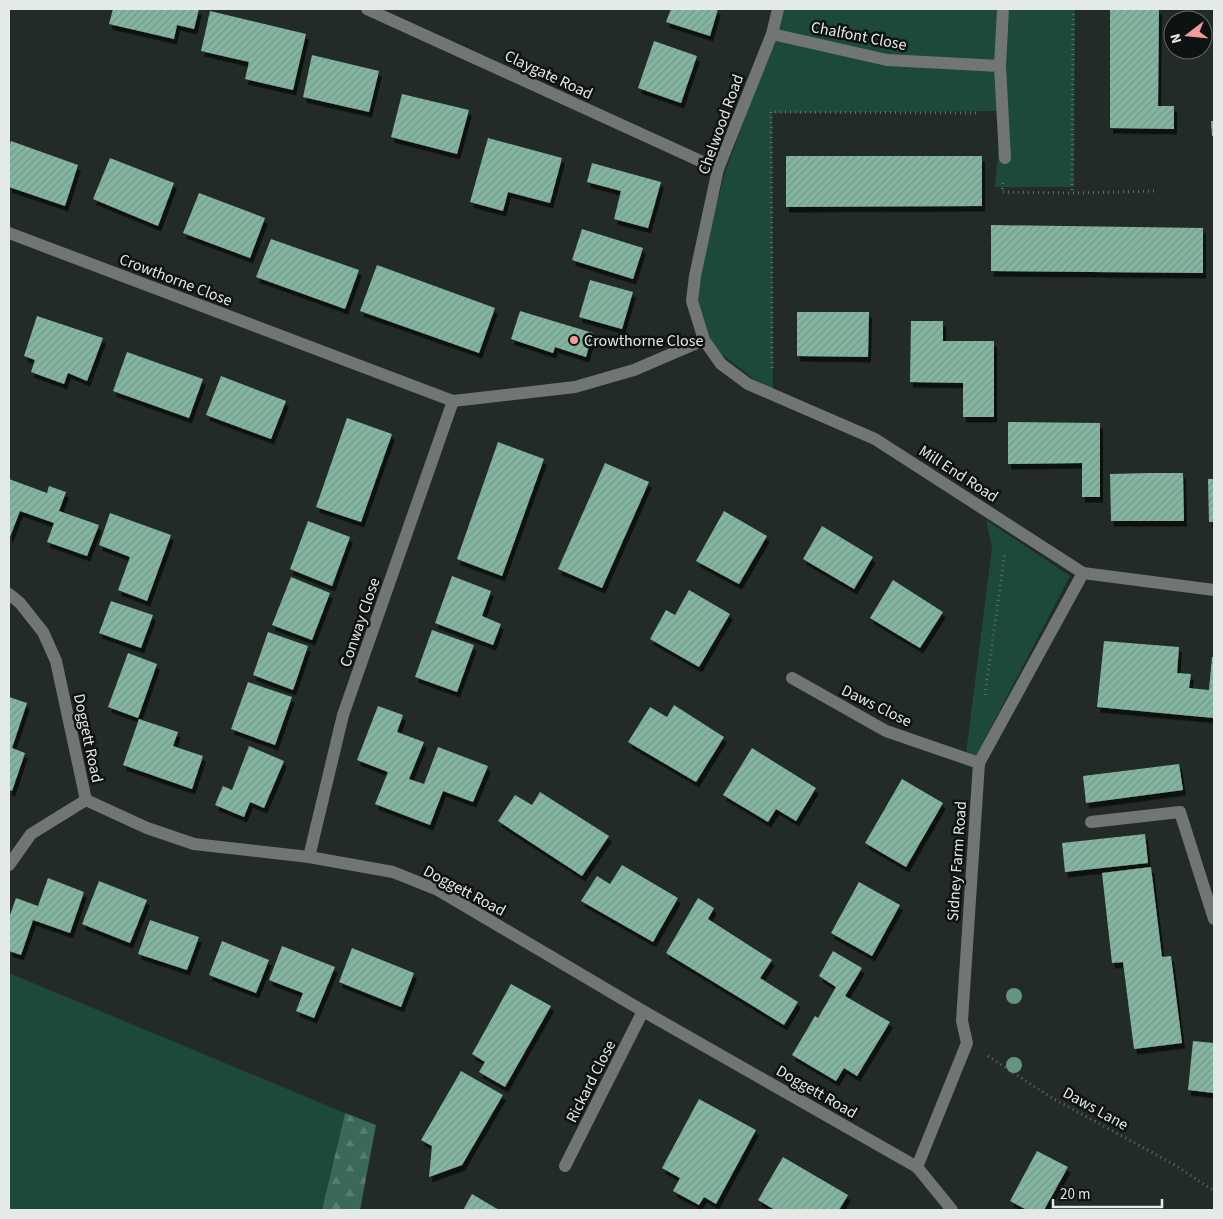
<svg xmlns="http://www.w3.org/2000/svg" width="1223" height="1219" font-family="'Source Sans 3',sans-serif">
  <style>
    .green { fill: #1c4939 }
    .forest { fill: url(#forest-firs) }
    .building { fill: url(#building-hatch); filter: url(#shadow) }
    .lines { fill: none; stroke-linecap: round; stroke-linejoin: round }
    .path { stroke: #646c69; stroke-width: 3; stroke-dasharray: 1 4; stroke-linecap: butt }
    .minor { stroke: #717673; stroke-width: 12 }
    .tree { fill: #659581 }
    .poi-dot { fill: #f59b9f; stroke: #0e1211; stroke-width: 2 }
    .labels { text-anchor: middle; stroke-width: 5; stroke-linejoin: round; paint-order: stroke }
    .street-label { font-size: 16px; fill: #e4eae7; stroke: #0e1211 }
    .poi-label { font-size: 16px; fill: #e4eae7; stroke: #0e1211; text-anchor: start }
  </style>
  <defs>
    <pattern id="forest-firs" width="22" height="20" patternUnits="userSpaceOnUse" patternTransform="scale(1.25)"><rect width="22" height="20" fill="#3a6957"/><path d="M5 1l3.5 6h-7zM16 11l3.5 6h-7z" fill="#567f6f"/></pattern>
    <pattern id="building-hatch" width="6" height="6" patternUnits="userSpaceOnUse" patternTransform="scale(1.25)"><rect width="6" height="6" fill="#84b5a1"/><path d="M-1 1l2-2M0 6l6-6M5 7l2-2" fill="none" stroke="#74998a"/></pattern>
    <filter id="shadow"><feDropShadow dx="3" dy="5.5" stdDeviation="0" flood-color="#0009"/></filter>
  </defs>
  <rect width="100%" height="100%" fill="#222b27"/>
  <g class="green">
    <path d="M782 9H1075L1074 187H995L1002 111 772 113 773 394 706 342 694 287 726 169 766 62Z"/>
    <path d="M986 520 1070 576 976 756 966 753 992 547Z"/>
    <path d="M9 973 345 1113 322 1210H9Z"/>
  </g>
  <path class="forest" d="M345 1113 376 1125 360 1210H322Z"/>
  <g class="building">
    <path d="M113 9H199L194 29 177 25 174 39 109 24Z"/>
    <path d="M671 9H718L710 36 666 22Z"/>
    <path d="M1110 9H1159L1158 106H1174V129L1110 128Z"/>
    <path d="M210 11 306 34 293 90 245 79 249 62 201 51Z"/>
    <path d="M654 41 697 56 681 103 638 88Z"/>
    <path d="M312 55 379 71 369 112 303 97Z"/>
    <path d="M402 94 469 110 457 154 391 137Z"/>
    <path d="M1211 121H1214V136H1212Z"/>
    <path d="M488 138 562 158 550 203 508 192 503 211 470 202Z"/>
    <path d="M11 141 78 165 65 206 9 187V148Z"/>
    <path d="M786 156H982V206L786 207Z"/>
    <path d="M110 158 174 183 158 226 93 199Z"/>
    <path d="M592 163 661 182 648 228 614 219 621 191 587 182Z"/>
    <path d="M199 193 265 218 250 258 183 233Z"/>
    <path d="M991 225 1203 228V273L991 271Z"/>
    <path d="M582 229 643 248 633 279 572 260Z"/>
    <path d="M271 239 359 270 345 309 256 277Z"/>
    <path d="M377 265 495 308 479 353 360 311Z"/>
    <path d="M590 280 633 292 622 329 579 317Z"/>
    <path d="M520 311 593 333 586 357 555 347 553 353 511 339Z"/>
    <path d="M797 312H869L868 357 797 356Z"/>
    <path d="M37 316 103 338 87 381 68 373 64 384 31 372 35 360 24 356Z"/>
    <path d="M911 321H943V341H994V417H963V383L910 382Z"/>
    <path d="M127 352 203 379 189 418 113 391Z"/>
    <path d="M221 376 286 401 271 439 206 415Z"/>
    <path d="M347 418 392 434 361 522 316 507Z"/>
    <path d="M1008 422 1100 423V497H1082V463L1008 464Z"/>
    <path d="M498 442 544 459 502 576 457 559Z"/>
    <path d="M605 463 649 482 602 588 558 569Z"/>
    <path d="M1149 473H1183L1184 521H1111L1110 474Z"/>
    <path d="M9 479 47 493 49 486 66 492 59 511 99 525 87 556 47 542 54 523 20 511 10 537H9Z"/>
    <path d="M1208 479H1214V522H1209Z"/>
    <path d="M724 511 767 536 739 584 696 561Z"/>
    <path d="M110 513 171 535 147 601 118 590 130 557 99 545Z"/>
    <path d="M308 521 350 537 332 586 290 569Z"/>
    <path d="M822 526 873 557 854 589 803 559Z"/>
    <path d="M452 576 491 591 482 616 501 624 493 645 435 623Z"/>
    <path d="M291 577 330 593 312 640 272 625Z"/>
    <path d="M893 580 943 612 920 648 870 618Z"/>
    <path d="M689 590 730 614 699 667 650 639 666 610 675 615Z"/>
    <path d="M111 601 153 615 141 648 99 633Z"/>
    <path d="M432 630 474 645 457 692 415 677Z"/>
    <path d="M268 632 308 646 293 690 253 675Z"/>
    <path d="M1104 641 1179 647 1177 673 1191 674 1189 688 1209 690 1212 657H1214V718L1097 707Z"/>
    <path d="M128 653 157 664 138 718 108 707Z"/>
    <path d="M248 682 292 697 275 745 231 729Z"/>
    <path d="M9 697 27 703 12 748 25 753 12 791 9 790Z"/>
    <path d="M674 705 724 737 696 782 628 742 650 707 667 717Z"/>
    <path d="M378 706 403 715 397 732 424 742 409 779 424 784 438 747 488 766 473 802 443 791 430 825 375 804 388 772 357 760Z"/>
    <path d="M139 719 178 732 173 746 203 756 192 789 123 765Z"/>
    <path d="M249 746 284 761 264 808 250 802 244 817 215 805 223 786 232 790Z"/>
    <path d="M752 748 816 788 796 821 776 809 768 822 723 795Z"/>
    <path d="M1179 764 1183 790 1086 803 1083 776Z"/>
    <path d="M902 779 943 803 906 867 865 843Z"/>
    <path d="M540 792 609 836 582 876 498 821 515 795 532 805Z"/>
    <path d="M1145 834 1148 863 1065 872 1062 843Z"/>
    <path d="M622 865 678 898 653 942 581 901 597 876 610 884Z"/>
    <path d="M1151 867 1162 957 1171 956 1182 1043 1134 1049 1123 962 1112 963 1102 873Z"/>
    <path d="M48 878 84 892 70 933 33 920 21 955 9 951V918L16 898 38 906Z"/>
    <path d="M99 881 147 900 130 943 82 924Z"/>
    <path d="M859 882 900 905 872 956 831 933Z"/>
    <path d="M698 898 714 908 708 919 772 960 760 978 798 1002 784 1025 666 953Z"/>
    <path d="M150 920 199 937 187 970 138 954Z"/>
    <path d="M222 941 269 960 256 993 209 975Z"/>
    <path d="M282 946 335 967 314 1018 296 1011 303 993 269 980Z"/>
    <path d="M352 948 414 973 401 1007 339 982Z"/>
    <path d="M833 951 862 968 845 996 890 1022 857 1076 844 1068 836 1081 792 1055 815 1016 818 1018 836 987 819 976Z"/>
    <path d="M511 984 551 1006 505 1087 479 1072 485 1062 472 1054Z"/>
    <path d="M1193 1041 1214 1043V1093L1188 1090Z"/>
    <path d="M461 1071 503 1095 462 1165 429 1177 432 1146 421 1140Z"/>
    <path d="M699 1099 756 1130 716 1204 704 1197 699 1205 673 1191 680 1178 662 1168Z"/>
    <path d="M1037 1151 1068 1167 1044 1210H1027L1010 1201Z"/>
    <path d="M783 1157 848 1195 839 1210H775L758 1200Z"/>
    <path d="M472 1194 499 1210H463Z"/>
  </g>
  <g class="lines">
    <g class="path">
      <path d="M1073 9 1072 193 1157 191"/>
      <path d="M1003 183 1002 192 1072 193"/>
      <path d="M772 368 771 112 977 113"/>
      <path d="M985 695 1005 552"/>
      <path d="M988 1056 1052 1098 1175 1165 1214 1191"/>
    </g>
    <g class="minor">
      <path d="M367 9 718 169"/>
      <path d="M778 9 772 34 718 169 695 276 692 301 704 340 721 364 748 384 875 439 1083 573 1214 590"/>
      <path d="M1003 9 1000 66 1005 158"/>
      <path d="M772 34 887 60 1000 66"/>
      <path d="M9 233 453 401 575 387 634 370 704 340"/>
      <path d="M9 594 20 603 43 632 56 661 86 800 147 828 194 844 309 857 393 872 438 890 643 1011 917 1167 952 1210"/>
      <path d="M792 678 886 731 979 763"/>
      <path d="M1091 822 1180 812 1214 919"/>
      <path d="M309 857 343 715 453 401"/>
      <path d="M9 865 31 834 86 800"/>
      <path d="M565 1166 643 1011"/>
      <path d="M917 1167 967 1043 962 1021 979 763 1083 573"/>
    </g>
  </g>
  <g class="tree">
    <circle cx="1014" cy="996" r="8"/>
    <circle cx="1014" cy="1065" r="8"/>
  </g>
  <circle class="poi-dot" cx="574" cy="340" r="5"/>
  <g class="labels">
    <g class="street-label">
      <text transform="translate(859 35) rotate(11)" y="6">Chalfont Close</text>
      <text transform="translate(549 74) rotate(25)" y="6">Claygate Road</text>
      <text transform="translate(720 124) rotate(-70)" y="6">Chelwood Road</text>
      <text transform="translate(176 279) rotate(21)" y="6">Crowthorne Close</text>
      <text transform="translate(959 473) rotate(33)" y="6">Mill End Road</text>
      <text transform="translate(359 622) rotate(-71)" y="6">Conway Close</text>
      <text transform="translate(877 705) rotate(26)" y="6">Daws Close</text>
      <text transform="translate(89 738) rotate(78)" y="6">Doggett Road</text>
      <text transform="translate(956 861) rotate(-86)" y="6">Sidney Farm Road</text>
      <text transform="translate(465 890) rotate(28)" y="6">Doggett Road</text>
      <text transform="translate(590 1081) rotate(-63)" y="6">Rickard Close</text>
      <text transform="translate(817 1091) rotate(30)" y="6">Doggett Road</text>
      <text transform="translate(1096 1108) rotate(29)" y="6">Daws Lane</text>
    </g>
    <g class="poi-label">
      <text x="584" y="346">Crowthorne Close</text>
    </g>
  </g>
  <rect width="1223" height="1219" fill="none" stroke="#e4eae7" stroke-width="20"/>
  <g transform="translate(1188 35) rotate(254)"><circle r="24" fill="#0e1211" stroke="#646867"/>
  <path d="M0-4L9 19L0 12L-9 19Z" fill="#f59b9f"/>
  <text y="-8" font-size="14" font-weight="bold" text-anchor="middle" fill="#e4eae7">N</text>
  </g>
  <path d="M1053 1199v8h109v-8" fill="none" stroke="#e4eae7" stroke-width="2.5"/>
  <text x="1060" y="1199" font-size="15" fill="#e4eae7" stroke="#0e1211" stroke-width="4" paint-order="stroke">20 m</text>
</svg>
